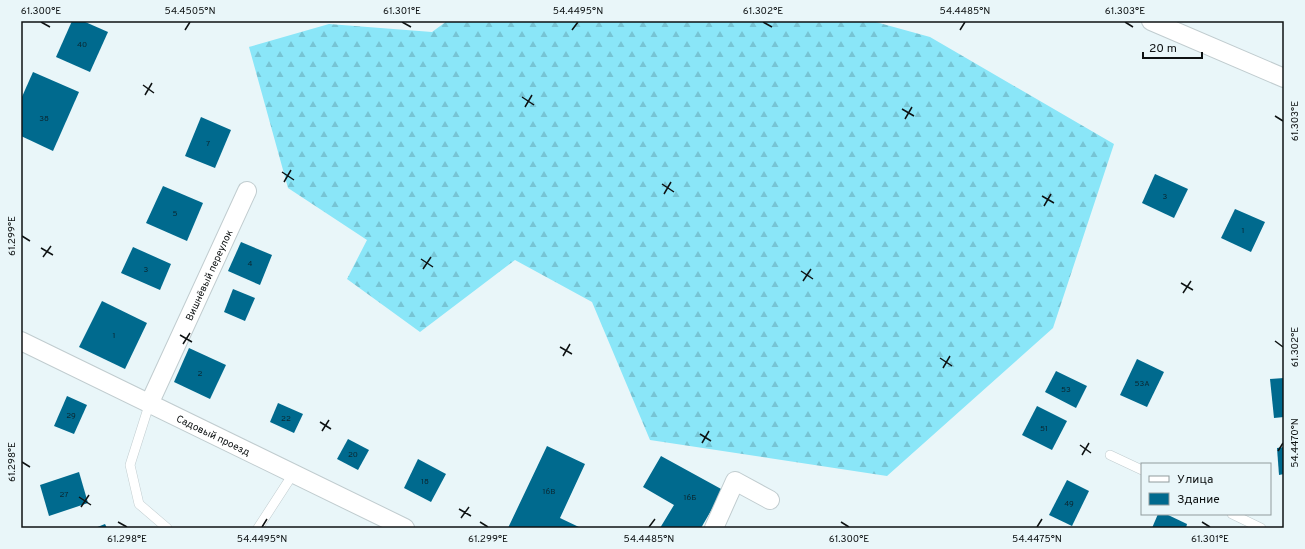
<svg xmlns="http://www.w3.org/2000/svg" width="1305" height="549" font-family="Overpass,sans-serif">
  <style>
    .forest { fill: url(#forest-firs) }
    .building { fill: #006a8e }
    .lines { fill: none; stroke-linecap: round; stroke-linejoin: round }
    .service-casing { stroke: #c0cccf; stroke-width: 10 }
    .minor-casing { stroke: #c0cccf; stroke-width: 20 }
    .service { stroke: #fff; stroke-width: 9 }
    .minor { stroke: #fff; stroke-width: 18 }
    .ticks { fill: none; stroke: #0e1213; stroke-width: 1.5 }
    .labels { text-anchor: middle; stroke-width: 3; stroke-linejoin: round; paint-order: stroke }
    .number-label { font-size: 8px; fill: #0a2832 }
    .street-label { font-size: 10px; fill: #0e1213; stroke: #e9f6f9 }
    .neatline { fill: none; stroke: #0e1213; stroke-width: 1.5 }
    .ticks-label { font-size: 10px; text-anchor: middle; fill: #0e1213 }
  </style>
  <defs>
    <pattern id="forest-firs" width="22" height="20" patternUnits="userSpaceOnUse"><rect width="22" height="20" fill="#8ae6f8"/><path d="M5 1l3.5 6h-7zM16 11l3.5 6h-7z" fill="#76c4d4"/></pattern>
  </defs>
  <rect width="100%" height="100%" fill="#e9f6f9"/>
  <path class="forest" d="M447 21H872L930 37 1114 144 1053 328 887 476 650 440 592 302 515 260 420 332 347 279 367 240 288 188 249 47 329 24 432 32Z"/>
  <g class="building">
    <path d="M72 21H83L108 32 90 72 56 57Z"/>
    <path d="M33 72 79 92 53 151 21 136V99Z"/>
    <path d="M201 117 231 130 215 168 185 156Z"/>
    <path d="M1155 174 1188 189 1174 218 1142 203Z"/>
    <path d="M163 186 203 203 187 241 146 223Z"/>
    <path d="M1235 209 1265 222 1251 252 1221 238Z"/>
    <path d="M241 242 272 255 260 285 228 271Z"/>
    <path d="M133 247 171 264 160 290 121 273Z"/>
    <path d="M233 289 255 298 245 321 224 312Z"/>
    <path d="M102 301 147 323 125 369 79 347Z"/>
    <path d="M189 348 226 365 210 399 174 382Z"/>
    <path d="M1137 359 1164 372 1147 407 1120 395Z"/>
    <path d="M1056 371 1087 386 1076 408 1045 392Z"/>
    <path d="M1284 378V417L1274 418 1270 379Z"/>
    <path d="M67 396 87 405 74 434 54 426Z"/>
    <path d="M278 403 303 414 294 433 270 422Z"/>
    <path d="M1037 406 1067 421 1052 450 1022 435Z"/>
    <path d="M348 439 369 450 358 470 337 459Z"/>
    <path d="M547 446 585 464 560 518 581 528H508Z"/>
    <path d="M1284 447V474L1279 475 1277 448Z"/>
    <path d="M661 456 723 490 701 528H660L674 505 643 487Z"/>
    <path d="M418 459 446 474 431 502 404 488Z"/>
    <path d="M79 472 88 503 49 516 40 485Z"/>
    <path d="M1067 480 1089 491 1072 526 1049 515Z"/>
    <path d="M1158 514H1166L1187 524 1186 528H1152Z"/>
    <path d="M105 524 107 528H95Z"/>
  </g>
  <g class="lines">
    <g class="service-casing">
      <g id="service">
        <path d="M150 402 130 465 139 504 167 528"/>
        <path d="M1110 455 1142 470"/>
        <path d="M1232 514 1261 528"/>
        <path d="M258 528 293 474"/>
      </g>
    </g>
    <g class="minor-casing">
      <g id="minor">
        <path d="M1151 21 1284 78"/>
        <path id="s1" d="M21 341 405 528"/>
        <path id="s2" d="M150 402 247 191"/>
        <path d="M714 528 735 481 770 500"/>
      </g>
    </g>
    <use href="#service" class="service"/>
    <use href="#minor" class="minor"/>
  </g>
  <path class="ticks" d="M41 22 50 27M402 22 411 27M763 22 772 27M1125 22 1133 27M185 30 190 22M572 30 578 22M960 30 965 22M143 85 154 93M145 95 152 83M522 97 534 105M525 107 532 95M902 109 914 116M1275 116 1283 121M905 119 912 107M282 172 294 180M284 182 291 170M662 184 674 192M664 194 671 182M1042 196 1054 203M1044 206 1051 194M22 236 30 241M41 248 53 255M43 257 51 246M421 259 433 267M423 269 431 257M801 271 813 279M803 281 811 269M1181 283 1193 290M1183 293 1191 281M180 335 192 342M1275 341 1283 347M183 344 190 333M560 347 572 354M563 356 570 344M940 358 952 366M943 368 950 356M320 422 331 429M322 431 329 420M700 434 711 441M702 443 709 431M1080 445 1091 453M1278 451 1283 443M1082 455 1089 443M22 462 30 467M79 497 91 505M81 507 89 495M459 509 471 516M461 518 469 507M118 522 127 527M480 522 488 527M841 522 849 527M1202 522 1210 527M262 527 267 519M649 527 655 519M1037 527 1042 519"/>
  <g class="labels">
    <g class="number-label">
      <text x="82" y="47">40</text>
      <text x="44" y="121">38</text>
      <text x="208" y="146">7</text>
      <text x="1165" y="199">3</text>
      <text x="175" y="216">5</text>
      <text x="1243" y="233">1</text>
      <text x="250" y="266">4</text>
      <text x="146" y="272">3</text>
      <text x="114" y="338">1</text>
      <text x="200" y="376">2</text>
      <text x="1142" y="386">53А</text>
      <text x="1066" y="392">53</text>
      <text x="71" y="418">29</text>
      <text x="286" y="421">22</text>
      <text x="1044" y="431">51</text>
      <text x="353" y="457">20</text>
      <text x="425" y="484">18</text>
      <text x="549" y="494">16В</text>
      <text x="64" y="497">27</text>
      <text x="690" y="500">16Б</text>
      <text x="1069" y="506">49</text>
    </g>
    <g class="street-label">
      <text dy="4" stroke="none"><textPath href="#s2" startOffset="140">Вишнёвый переулок</textPath></text>
      <text dy="4" stroke="none"><textPath href="#s1" startOffset="214">Садовый проезд</textPath></text>
    </g>
  </g>
  <rect width="1305" height="549" fill="none" stroke="#e9f6f9" stroke-width="44"/>
  <rect x="1141" y="463" width="130" height="52" fill="#e9f6f9" stroke="#919b9d"/>
  <rect x="1149" y="476" width="20" height="6" fill="#ffffff" stroke="#919b9d"/>
  <text x="1177" y="483" font-size="12" fill="#0e1213">Улица</text>
  <rect x="1149" y="493" width="20" height="12" fill="#006a8e" stroke="#919b9d"/>
  <text x="1177" y="503" font-size="12" fill="#0e1213">Здание</text>
  <path d="M1143 52v6h59v-6" fill="none" stroke="#0e1213" stroke-width="2"/>
  <text x="1149" y="52" font-size="12" fill="#0e1213" stroke="#e9f6f9" stroke-width="3" paint-order="stroke">20 m</text>
  <rect x="22" y="22" width="1261" height="505" class="neatline"/>
  <g class="ticks-label">
    <text x="41" y="14">61.300°E</text>
    <text x="190" y="14">54.4505°N</text>
    <text x="402" y="14">61.301°E</text>
    <text x="578" y="14">54.4495°N</text>
    <text x="763" y="14">61.302°E</text>
    <text x="965" y="14">54.4485°N</text>
    <text x="1125" y="14">61.303°E</text>
    <text transform="translate(1294 121) rotate(-90)" y="4">61.303°E</text>
    <text transform="translate(11 236) rotate(-90)" y="4">61.299°E</text>
    <text transform="translate(1294 347) rotate(-90)" y="4">61.302°E</text>
    <text transform="translate(1294 443) rotate(-90)" y="4">54.4470°N</text>
    <text transform="translate(11 462) rotate(-90)" y="4">61.298°E</text>
    <text x="127" y="542">61.298°E</text>
    <text x="262" y="542">54.4495°N</text>
    <text x="488" y="542">61.299°E</text>
    <text x="649" y="542">54.4485°N</text>
    <text x="849" y="542">61.300°E</text>
    <text x="1037" y="542">54.4475°N</text>
    <text x="1210" y="542">61.301°E</text>
  </g>
</svg>
